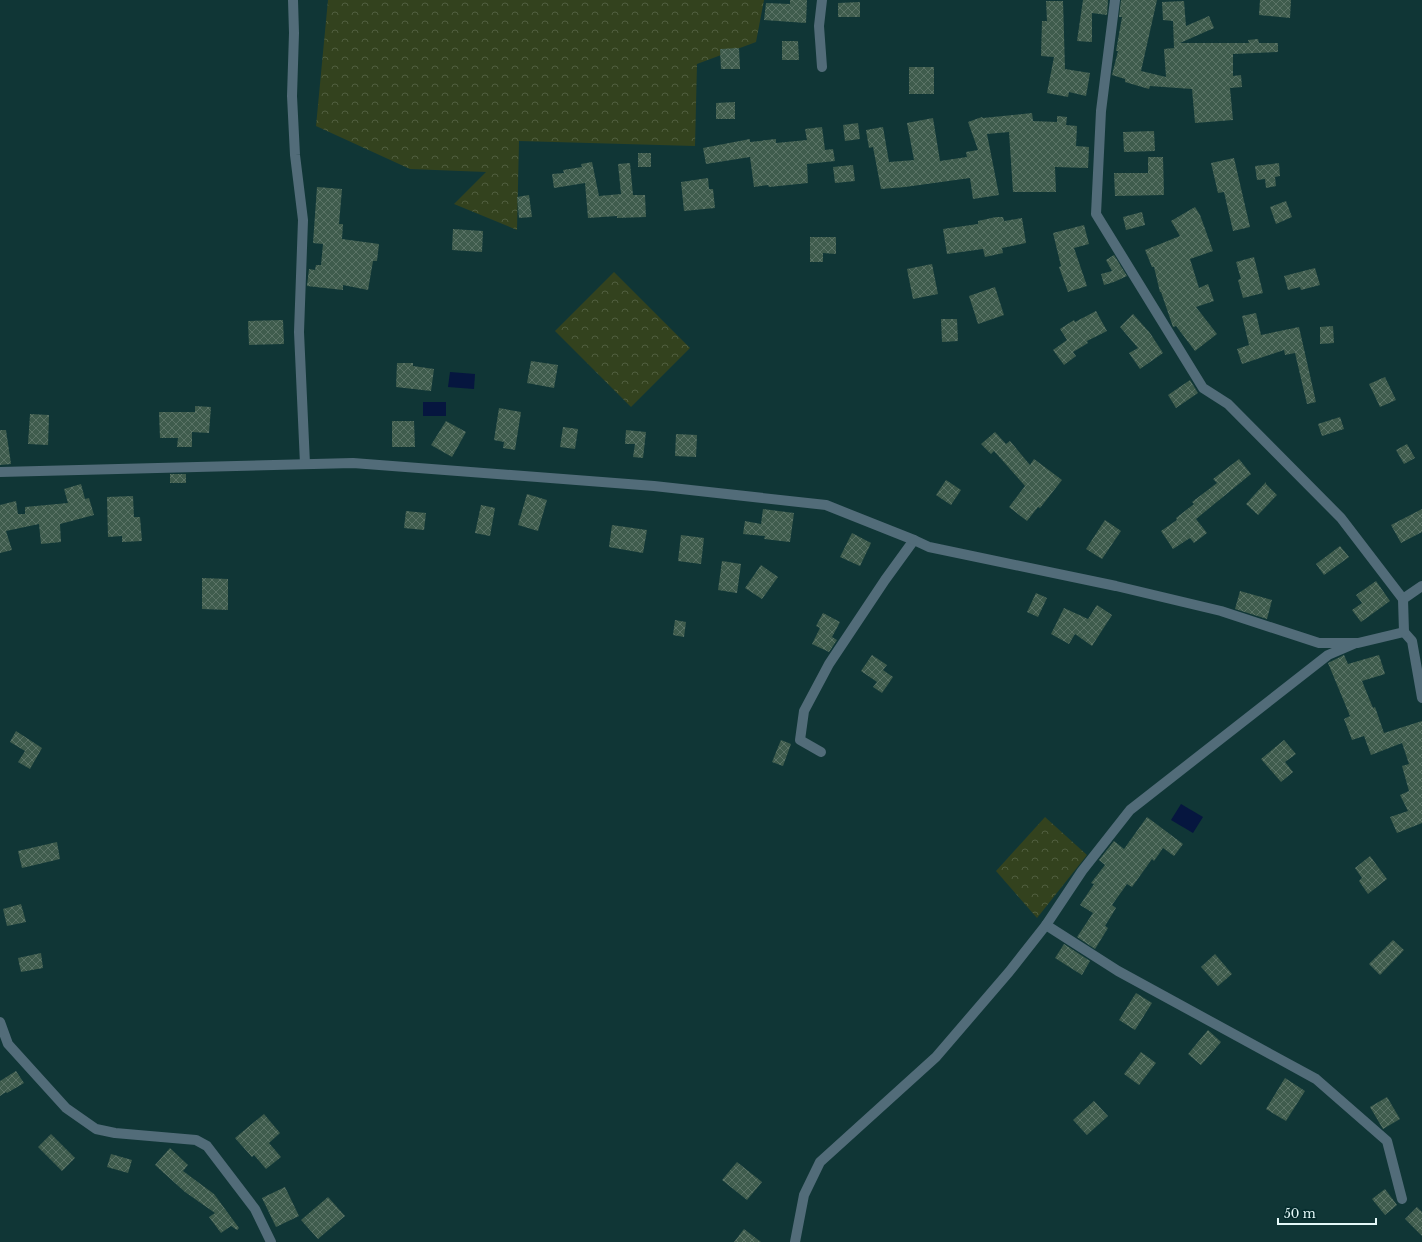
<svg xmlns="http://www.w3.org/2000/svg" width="1422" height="1242" font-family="'Libre Baskerville',serif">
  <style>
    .forest { fill: url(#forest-crowns) }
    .water { fill: #06163f }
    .building { fill: url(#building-cross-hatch) }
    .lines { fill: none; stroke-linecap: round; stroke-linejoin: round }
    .minor { stroke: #526c79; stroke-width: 10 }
    .tertiary { stroke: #526c79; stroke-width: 10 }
  </style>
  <defs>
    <pattern id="forest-crowns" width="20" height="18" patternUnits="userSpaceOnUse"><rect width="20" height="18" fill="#33421e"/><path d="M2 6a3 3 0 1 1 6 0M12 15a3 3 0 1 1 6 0" fill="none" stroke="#505e3f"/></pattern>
    <pattern id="building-cross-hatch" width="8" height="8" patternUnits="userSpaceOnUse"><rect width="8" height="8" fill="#3f5c4d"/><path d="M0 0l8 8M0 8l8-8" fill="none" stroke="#5b7467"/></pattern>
  </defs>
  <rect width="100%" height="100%" fill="#103636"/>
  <g class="forest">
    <path d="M328 0H764L756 42 697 64 695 146 519 141 517 230 454 204 486 172 410 169 316 126Z"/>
    <path d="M614 272 690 348 631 407 555 331Z"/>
    <path d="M1045 817 1087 855 1037 918 996 871Z"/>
  </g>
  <g class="water">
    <path d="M450 372 475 374 474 389 448 387Z"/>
    <rect x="423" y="402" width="23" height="14"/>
    <path d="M1181 804 1203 817 1193 833 1171 820Z"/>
  </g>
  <g class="building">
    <path d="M790 0H807L806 23 764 20 766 3 790 4Z"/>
    <path d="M1083 0H1108L1107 15 1092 13V42L1077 41Z"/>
    <path d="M1121 0H1157L1141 71 1166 77 1164 49 1174 48 1173 21 1163 20 1162 2 1184 1 1186 26 1209 16 1214 28 1180 43H1249L1248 40 1258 39 1259 43H1278V52L1233 54V76L1241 75 1242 87 1230 88 1233 120 1195 123 1192 89 1150 86 1149 89 1125 82V79L1112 75 1118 51H1116L1122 17H1119Z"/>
    <path d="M1260 0H1291L1290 18 1259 15Z"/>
    <path d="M1046 1H1063L1065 69 1090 73 1086 96 1069 92 1068 97 1047 93 1054 57 1041 56 1042 21H1047Z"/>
    <path d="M860 2V17H838V3Z"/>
    <path d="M782 41H798L799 60H782Z"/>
    <path d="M739 48 740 69H721L720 49Z"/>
    <rect x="909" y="67" width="25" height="27"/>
    <path d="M735 102V119H716V103Z"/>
    <path d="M1032 113 1033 121 1057 122V116L1067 117 1066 125 1077 126 1076 146 1089 147 1088 168 1055 167 1056 192H1013L1009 132 987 134 999 195 973 199 970 178 905 187 881 189 873 147 869 148 866 130 883 127 889 162 914 160 907 123 933 118 940 161 967 157 966 152 978 150 968 122 982 117 983 118Z"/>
    <path d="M858 123 860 139 845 141 843 125Z"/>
    <path d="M822 127 825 150 833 149 835 161 807 164 808 183 769 187 768 185 754 187 750 157 706 164 703 148 750 139V142L776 139V143L807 140 805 129Z"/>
    <path d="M1154 131 1155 151 1124 152 1123 132Z"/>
    <rect x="638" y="153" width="13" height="14"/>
    <path d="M1148 157H1163L1164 195 1115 196 1114 173H1148Z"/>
    <path d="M1234 158 1250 227 1233 231 1224 192 1218 193 1211 163Z"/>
    <path d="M592 162 599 196 621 194 618 164 630 163 633 195H645L646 217 617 218V216L588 218 585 183 554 188 552 174 564 173 563 170 582 167 581 164Z"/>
    <path d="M1279 163 1280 176 1275 177 1276 186 1266 188 1265 179 1257 180 1255 166Z"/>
    <path d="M853 165 855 181 835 183 833 167Z"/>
    <path d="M708 178 709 189H713L715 208 684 211 681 182Z"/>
    <path d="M317 187 342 189 339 224H343L342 239 379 244 377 261H373L368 290 343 285V290L307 286 309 269 315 270 316 265H321L323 244 313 243Z"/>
    <path d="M529 195 532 217 519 218 517 197Z"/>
    <path d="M1286 201 1292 217 1276 224 1270 207Z"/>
    <path d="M1195 207 1200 215 1213 251 1190 259 1199 288 1208 284 1214 301 1196 307 1217 334 1195 351 1176 326 1173 327 1161 292H1160L1154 267H1152L1145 250 1180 236 1171 221Z"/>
    <path d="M1142 212 1145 225 1126 230 1123 217Z"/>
    <path d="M996 217H1003L1004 221 1022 218 1026 243 1002 248 1003 253 985 257 983 249 947 254 943 229 978 224V221Z"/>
    <path d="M1084 225 1089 244 1074 248 1087 286 1068 292 1059 267 1061 266 1053 233Z"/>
    <path d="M453 229 483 231 482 252 452 250Z"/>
    <path d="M810 237H836V254L823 253V262H810Z"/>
    <path d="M1114 255 1127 276 1114 282 1104 285 1101 274 1112 271 1106 260Z"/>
    <path d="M1254 257 1263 293 1243 298 1238 280 1241 279 1236 262Z"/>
    <path d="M932 264 938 294 913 299 907 269Z"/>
    <path d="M1315 268 1320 285 1301 290 1300 287 1288 290 1284 276Z"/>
    <path d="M995 287 1004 315 978 324 969 296Z"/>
    <path d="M1096 311 1107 331 1087 341 1088 343 1073 352 1076 356 1064 365 1053 350 1067 340 1060 329 1074 320 1075 322Z"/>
    <path d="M1256 313 1261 335 1299 327 1316 402 1307 404 1295 353 1285 355 1284 350 1242 364 1237 349 1249 345 1242 316Z"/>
    <path d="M1133 314 1150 333 1163 353 1140 369 1129 353 1138 348 1120 327Z"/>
    <path d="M941 319H957L958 341 942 342Z"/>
    <path d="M283 320 284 344 249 345 248 321Z"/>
    <path d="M1333 326 1334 343 1320 344V327Z"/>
    <path d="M531 361 558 365 554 388 527 383Z"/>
    <path d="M397 363H413V366L434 369 431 391 396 387Z"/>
    <path d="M1385 377 1396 400 1380 407 1369 384Z"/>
    <path d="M1190 380 1198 393 1176 408 1168 395Z"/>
    <path d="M195 406 211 407 209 433 192 432V447H177L178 438H160L159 412H195Z"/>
    <path d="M499 408 521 412 515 450 503 448 504 442 494 440Z"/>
    <path d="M30 414 49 415 48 445 28 444Z"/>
    <path d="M1340 417 1344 429 1322 436 1318 424Z"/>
    <path d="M392 421H414L415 447H392Z"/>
    <path d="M446 421 466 432 452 457 431 445Z"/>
    <path d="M563 427 578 429 575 449 560 447Z"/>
    <path d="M0 430H6L11 464 0 465Z"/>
    <path d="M626 430 646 432 643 458 633 457 635 444H625Z"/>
    <path d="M995 432 1006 444 1010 441 1030 465 1034 459 1062 480 1040 508 1038 507 1027 521 1009 507 1025 486 994 451 991 454 981 444Z"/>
    <path d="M676 434 697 435 696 457 675 456Z"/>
    <path d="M1407 444 1415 458 1404 464 1396 450Z"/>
    <path d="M1239 459 1251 474 1196 519 1207 533 1194 543 1190 538 1173 549 1161 531 1177 520 1176 518 1194 504 1192 502 1217 483 1213 479Z"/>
    <rect x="170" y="474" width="16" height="9"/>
    <path d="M946 480 961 490 951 505 936 495Z"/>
    <path d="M1266 482V484L1277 495 1258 515 1246 504Z"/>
    <path d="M81 484 85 499 89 498 94 515 60 524 61 542 41 544 39 524 6 531 12 550 0 553V505L16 501 18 514H25V507L68 503 64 489Z"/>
    <path d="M527 494 547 500 538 531 518 525Z"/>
    <path d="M133 496 134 517H140L142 541 122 542V536L108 537 107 497Z"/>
    <path d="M481 505 495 508 490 536 475 533Z"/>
    <path d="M763 509 794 513 790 542 764 539 765 536 743 534 745 521 761 524Z"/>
    <path d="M1422 509V532L1401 543 1391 525Z"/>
    <path d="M406 511 426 513 424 530 404 528Z"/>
    <path d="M1105 520 1121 531 1102 559 1086 549Z"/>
    <path d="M612 525 647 530 643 553 609 547Z"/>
    <path d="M852 533 871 543 860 566 840 557Z"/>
    <path d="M681 535 704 538 701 564 678 561Z"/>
    <path d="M1340 546 1349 557 1324 575 1316 564Z"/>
    <path d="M722 561 741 564 737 593 718 590Z"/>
    <path d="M761 565 778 577 762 599 745 588Z"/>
    <path d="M202 578 228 579V610L202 609Z"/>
    <path d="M1376 581 1390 601 1361 622 1352 610 1362 603 1356 595Z"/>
    <path d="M1240 591 1272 600 1267 619 1235 609Z"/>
    <path d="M1036 593 1047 598 1038 617 1027 612Z"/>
    <path d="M1097 605 1112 615 1092 646 1075 634 1069 644 1051 634 1064 608 1088 619Z"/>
    <path d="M823 613 840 622 832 637 837 640 829 652 812 644 820 628 816 626Z"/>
    <path d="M675 620 686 622 684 637 673 635Z"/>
    <path d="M872 655 887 665 883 670 893 677 882 693 873 687 877 682 861 671Z"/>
    <path d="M1344 655 1348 664 1379 655 1385 674 1362 681 1373 708 1375 707 1384 733 1422 721V823L1397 833 1390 817 1408 811 1400 795 1409 791 1402 766 1409 764 1402 743 1371 755 1364 736 1352 740 1344 719 1350 716 1328 663Z"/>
    <path d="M16 731 42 748 30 769 18 762 25 751 10 742Z"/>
    <path d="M781 740 791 744 783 766 772 762Z"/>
    <path d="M1284 740 1296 754 1285 762 1293 772 1281 782 1261 759Z"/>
    <path d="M1147 817 1183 844 1174 856 1163 848 1154 861 1152 859 1132 887 1127 884 1112 905 1116 908 1105 926 1108 928 1095 949 1077 937 1093 913 1080 905 1094 884 1091 883 1105 865 1099 860 1114 841 1124 849Z"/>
    <path d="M57 842 60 859 22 868 18 851Z"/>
    <path d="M1370 856 1387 879 1368 894 1359 881 1362 878 1355 868Z"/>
    <path d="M21 904 26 922 7 926 3 909Z"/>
    <path d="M1393 940 1404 950 1380 975 1369 964Z"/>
    <path d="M1064 944 1090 961 1082 975 1055 958Z"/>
    <path d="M41 953 43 968 21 972 18 958Z"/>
    <path d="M1215 954 1232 974 1218 986 1201 967Z"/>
    <path d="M1136 993 1152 1003 1135 1030 1119 1020Z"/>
    <path d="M1208 1030 1221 1042 1201 1065 1188 1054Z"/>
    <path d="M1141 1052 1156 1063 1139 1085 1124 1074Z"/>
    <path d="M16 1071 24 1083 7 1093 6 1092 0 1096V1081Z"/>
    <path d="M1285 1078 1305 1091 1286 1121 1266 1109Z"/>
    <path d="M1387 1097 1400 1119 1383 1129 1370 1107Z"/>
    <path d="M1094 1101 1108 1116 1087 1135 1073 1120Z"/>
    <path d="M264 1114 280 1133 269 1143 281 1157 266 1169 254 1155 252 1157 235 1138Z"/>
    <path d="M51 1134 75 1158 62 1171 38 1147Z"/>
    <path d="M170 1148 188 1165 183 1171 214 1194 239 1228 237 1230 231 1226 221 1233 209 1217 215 1213 185 1192 155 1165Z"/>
    <path d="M111 1154 132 1160 128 1173 107 1167Z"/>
    <path d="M737 1162 762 1182 747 1200 722 1180Z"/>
    <path d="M285 1187 299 1216 276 1227 262 1198Z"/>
    <path d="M1385 1189 1397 1205 1385 1215 1372 1199Z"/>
    <path d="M328 1197 345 1216 318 1239 301 1220Z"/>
    <path d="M1417 1207 1422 1212V1236L1405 1219Z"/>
    <path d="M744 1229 761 1242H734Z"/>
  </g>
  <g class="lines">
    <g class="minor">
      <path d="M293 0 294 33 292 96 295 155 303 220 299 332 305 464"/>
      <path d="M1115 0 1101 111 1096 214 1203 388 1228 404 1341 518 1403 599"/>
      <path d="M822 67 819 26 822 0"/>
      <path d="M1404 632 1412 641 1422 698"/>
      <path d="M821 752 800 740 804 711 829 664 885 580 914 540"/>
      <path d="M1046 925 1118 971 1316 1079 1387 1141 1402 1199"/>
      <path d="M0 1022 8 1044 66 1108 96 1129 115 1133 196 1140 207 1146 255 1209 271 1242"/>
      <path d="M795 1242 804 1195 820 1162 936 1057 1009 972 1046 925 1082 871 1130 810 1328 655 1356 643"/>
    </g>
    <path class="tertiary" d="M0 472 353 463 654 486 826 505 914 540 929 547 1116 586 1221 611 1319 643H1358L1404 632 1403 599 1422 586"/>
  </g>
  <path d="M1278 1218v6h98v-6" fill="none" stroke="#e5f9f9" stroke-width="2"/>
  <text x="1284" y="1218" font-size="12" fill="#e5f9f9" stroke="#042b2c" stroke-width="3" paint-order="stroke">50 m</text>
</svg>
